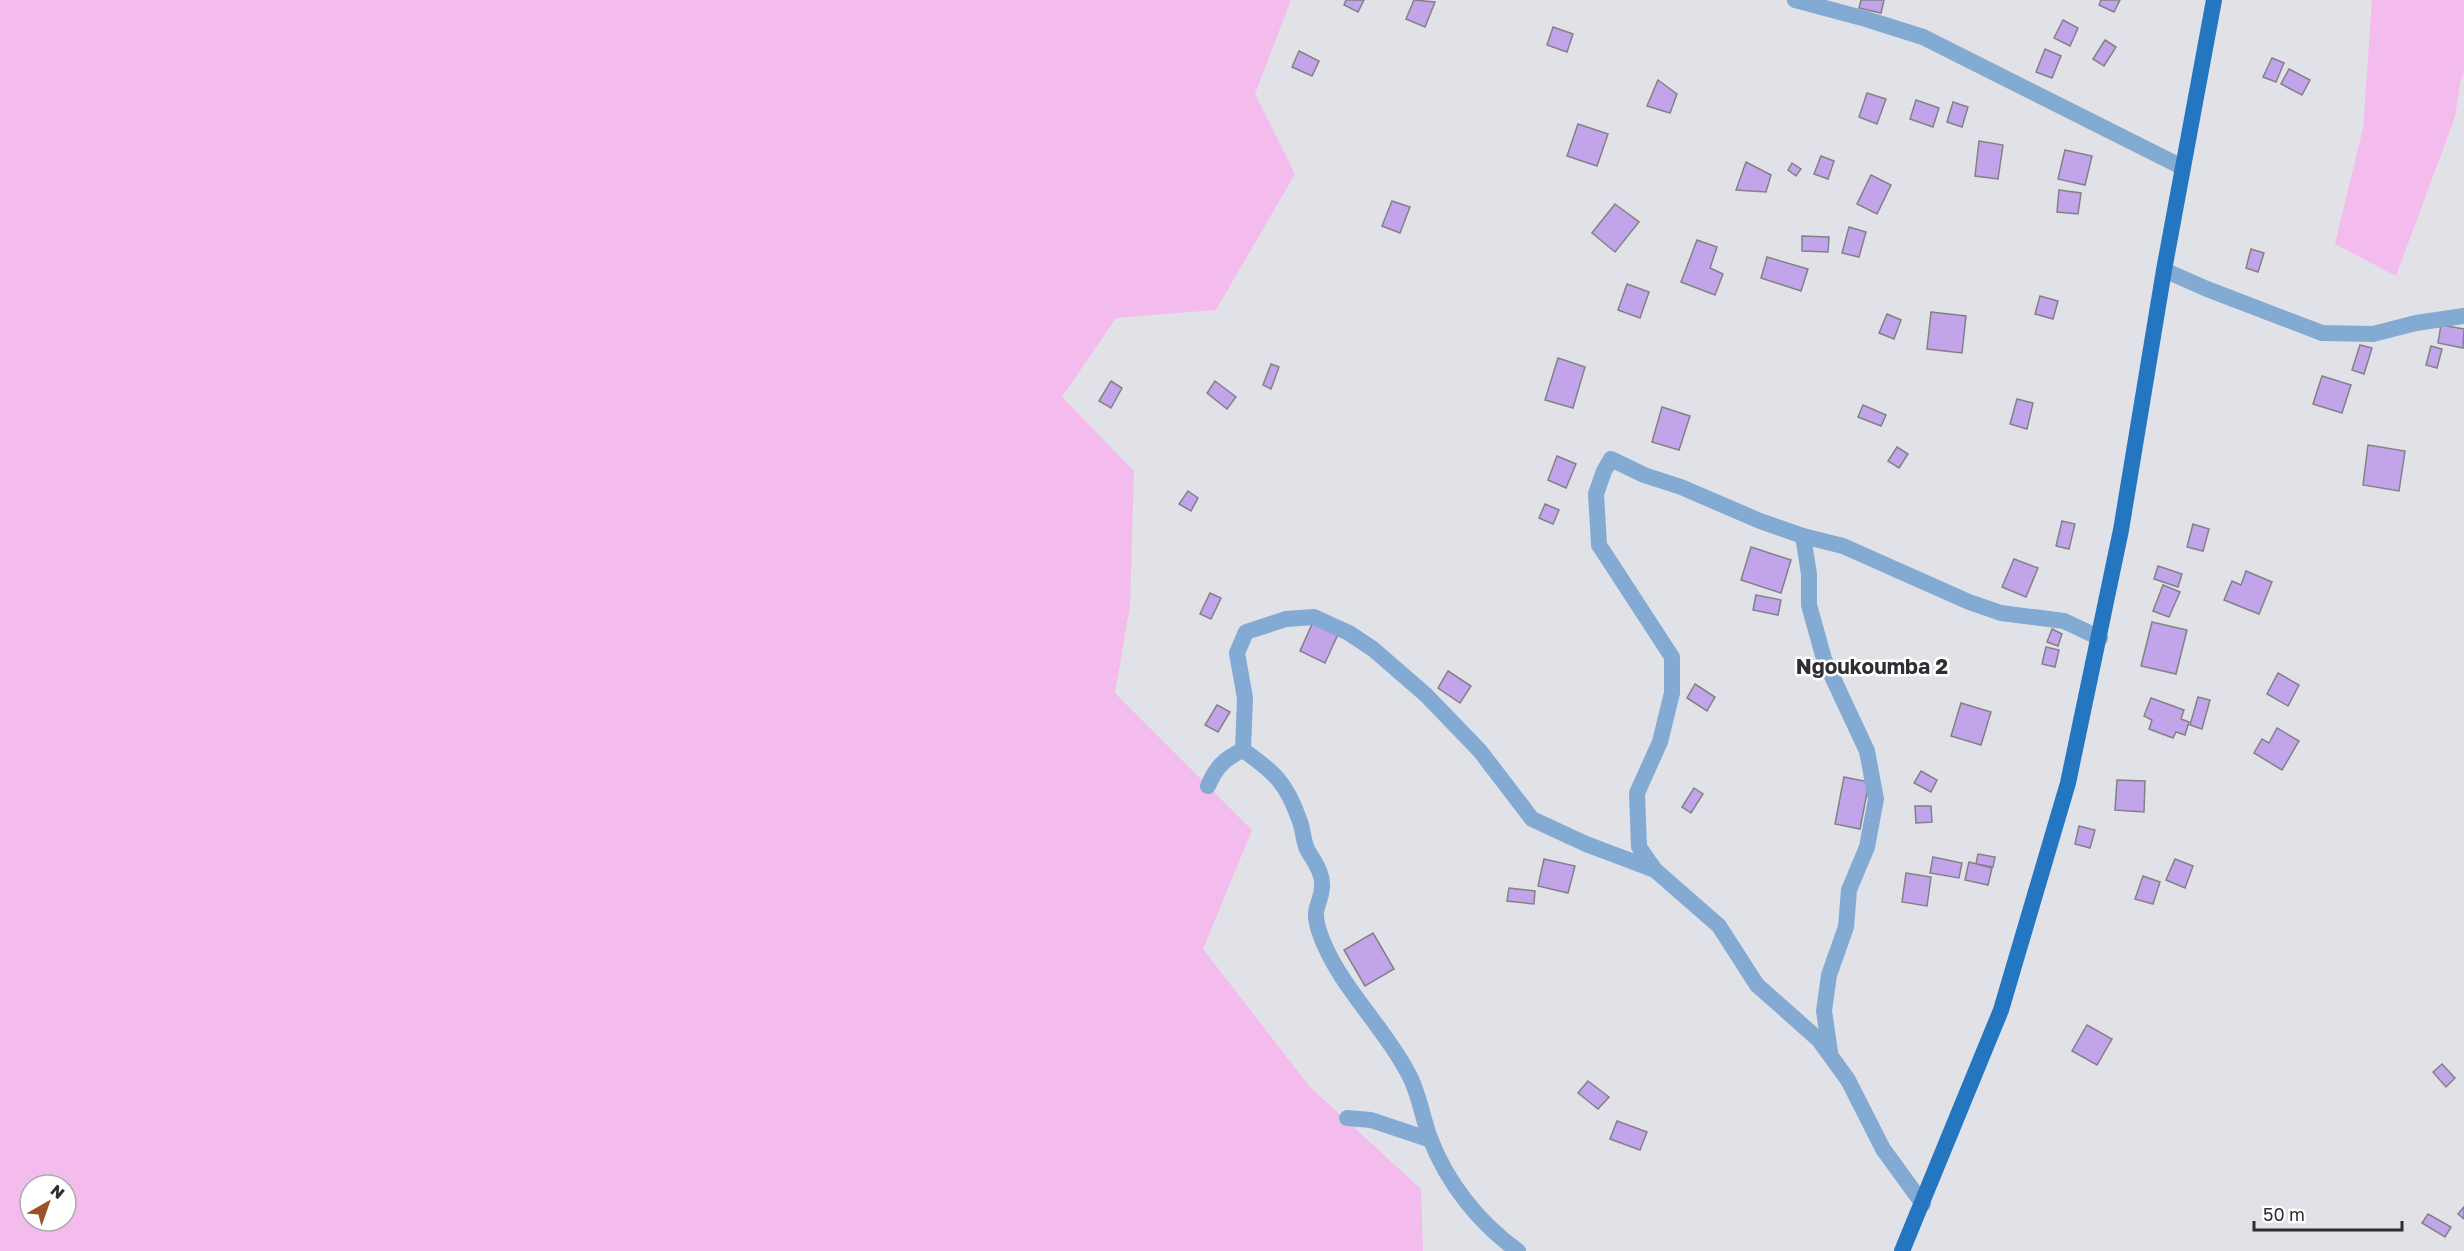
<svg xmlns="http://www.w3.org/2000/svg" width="2464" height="1251" font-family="'Golos Text',sans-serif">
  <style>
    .green { fill: #f3bced; fill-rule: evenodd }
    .building { fill: #c2a4eb; stroke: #838186; stroke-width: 1.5 }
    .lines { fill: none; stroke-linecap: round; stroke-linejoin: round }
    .minor { stroke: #83aad3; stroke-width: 16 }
    .primary { stroke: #2576c1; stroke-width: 16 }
    .labels { text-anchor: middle; stroke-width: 5; stroke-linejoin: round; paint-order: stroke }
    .quarter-label { font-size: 21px; font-weight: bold; fill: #2f2f31; stroke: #fff }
  </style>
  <rect width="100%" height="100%" fill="#e1e2e8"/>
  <g class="green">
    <path d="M0 0H1291L1255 94 1295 174 1216 310 1116 318 1062 397 1134 471 1130 606 1115 693 1252 830 1203 949 1310 1087 1421 1189 1423 1251H0ZM30 1185H66V1221H30Z"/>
    <path d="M2372 0H2464V73L2461 79 2455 117 2396 276 2335 244 2363 128Z"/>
  </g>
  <g class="building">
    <path d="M1346 0H1364L1358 12 1344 5Z"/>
    <path d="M1414 0 1435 2 1425 27 1406 19Z"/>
    <path d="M1861 0H1884L1881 13 1859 8Z"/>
    <path d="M2101 0H2120L2114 12 2099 5Z"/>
    <path d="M2063 20 2078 28 2070 46 2054 38Z"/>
    <path d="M1553 27 1573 34 1567 52 1547 45Z"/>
    <path d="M2105 40 2116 47 2104 66 2093 59Z"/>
    <path d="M2045 49 2061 56 2052 78 2036 72Z"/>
    <path d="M1299 51 1319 61 1312 76 1292 67Z"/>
    <path d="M2272 58 2284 63 2276 82 2263 77Z"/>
    <path d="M2289 69 2310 80 2302 95 2281 84Z"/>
    <path d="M1658 80 1677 94 1670 113 1647 106Z"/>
    <path d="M1867 93 1886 99 1877 124 1859 117Z"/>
    <path d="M1916 100 1939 108 1933 127 1910 119Z"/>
    <path d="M1953 102 1968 107 1962 127 1947 122Z"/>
    <path d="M1578 124 1608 134 1597 166 1567 156Z"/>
    <path d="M1979 141 2003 145 1998 179 1975 176Z"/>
    <path d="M2065 150 2092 156 2085 185 2058 179Z"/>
    <path d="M1821 156 1834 161 1828 179 1814 174Z"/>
    <path d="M1746 162 1771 175 1766 192 1736 190Z"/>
    <path d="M1792 163 1801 169 1796 176 1788 170Z"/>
    <path d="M1871 175 1891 185 1877 214 1857 204Z"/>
    <path d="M2059 190 2081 193 2078 214 2057 212Z"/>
    <path d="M1392 201 1410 207 1400 233 1382 226Z"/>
    <path d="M1615 204 1639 222 1615 252 1592 233Z"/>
    <path d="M1849 227 1866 232 1859 257 1842 253Z"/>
    <path d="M1802 236 1829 237 1828 252 1802 251Z"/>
    <path d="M1697 240 1717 247 1710 268 1723 274 1715 295 1681 282Z"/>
    <path d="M2251 249 2264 253 2258 272 2246 268Z"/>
    <path d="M1767 257 1808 269 1801 291 1761 278Z"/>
    <path d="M1627 284 1649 292 1640 318 1618 310Z"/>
    <path d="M2040 296 2058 301 2053 319 2035 314Z"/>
    <path d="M1931 312 1966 316 1962 353 1927 349Z"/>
    <path d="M1887 314 1901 320 1894 339 1879 333Z"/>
    <path d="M2441 325 2464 329 2463 348 2438 343Z"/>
    <path d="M2360 345 2372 348 2364 374 2352 370Z"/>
    <path d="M2431 346 2442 349 2437 368 2426 365Z"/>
    <path d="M1558 358 1585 367 1573 408 1545 400Z"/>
    <path d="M1271 364 1279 367 1271 389 1263 385Z"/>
    <path d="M2322 376 2351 385 2342 413 2313 404Z"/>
    <path d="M1111 381 1122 388 1111 408 1099 401Z"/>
    <path d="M1215 381 1236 397 1227 409 1207 393Z"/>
    <path d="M2017 399 2033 403 2027 429 2010 424Z"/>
    <path d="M1863 405 1886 415 1881 426 1858 417Z"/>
    <path d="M1662 407 1690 416 1679 450 1652 442Z"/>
    <path d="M2368 445 2405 451 2399 491 2363 485Z"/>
    <path d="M1897 447 1908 454 1899 468 1888 461Z"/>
    <path d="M1557 456 1576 464 1566 488 1548 480Z"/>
    <path d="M1188 491 1198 498 1191 511 1179 504Z"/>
    <path d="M1545 504 1559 510 1553 524 1539 518Z"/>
    <path d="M2062 521 2075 524 2069 549 2056 546Z"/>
    <path d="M2193 524 2209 529 2203 551 2187 547Z"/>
    <path d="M1751 547 1791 560 1781 593 1741 580Z"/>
    <path d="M2014 559 2038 568 2026 597 2002 587Z"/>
    <path d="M2158 566 2182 574 2178 587 2154 579Z"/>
    <path d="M2246 571 2272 582 2259 614 2224 600 2232 581 2241 585Z"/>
    <path d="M2163 585 2180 592 2169 617 2153 611Z"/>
    <path d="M1210 593 1221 598 1211 619 1200 614Z"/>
    <path d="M1756 595 1781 600 1778 615 1753 610Z"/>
    <path d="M1313 622 1338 634 1325 663 1300 651Z"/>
    <path d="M2152 622 2187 630 2176 674 2141 666Z"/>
    <path d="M2052 629 2062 634 2058 646 2047 642Z"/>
    <path d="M2046 647 2059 650 2055 667 2042 664Z"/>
    <path d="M1448 671 1471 686 1460 703 1438 688Z"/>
    <path d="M2278 673 2299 685 2288 706 2267 694Z"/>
    <path d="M1695 684 1715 697 1707 711 1687 698Z"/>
    <path d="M2198 697 2210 700 2202 729 2190 725Z"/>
    <path d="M2151 698 2184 710 2181 719 2189 722 2185 735 2176 732 2173 738 2149 729 2152 720 2144 716Z"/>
    <path d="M1961 703 1991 712 1981 745 1951 736Z"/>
    <path d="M1217 705 1230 712 1218 732 1205 725Z"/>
    <path d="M2277 728 2299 741 2282 770 2254 753 2262 739 2269 743Z"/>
    <path d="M1921 771 1937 780 1931 792 1914 783Z"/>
    <path d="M1844 777 1869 782 1860 829 1835 824Z"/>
    <path d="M2117 780 2145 781 2144 812 2115 810Z"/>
    <path d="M1694 788 1703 794 1691 813 1682 807Z"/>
    <path d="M1915 806H1931L1932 822 1916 823Z"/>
    <path d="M2079 826 2095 830 2090 848 2075 844Z"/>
    <path d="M1978 854 1995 857 1993 867 1976 864Z"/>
    <path d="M1933 857 1962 863 1959 878 1930 873Z"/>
    <path d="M1544 859 1575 866 1568 893 1538 886Z"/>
    <path d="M2175 859 2193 866 2185 888 2166 880Z"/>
    <path d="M1969 862 1992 868 1988 885 1965 880Z"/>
    <path d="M1906 873 1931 877 1927 906 1902 902Z"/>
    <path d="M2143 876 2160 882 2153 904 2135 899Z"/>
    <path d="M1509 888 1535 891 1534 904 1507 901Z"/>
    <path d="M1373 933 1394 969 1365 986 1344 950Z"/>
    <path d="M2087 1025 2112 1039 2097 1065 2072 1051Z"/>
    <path d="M2442 1064 2455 1078 2446 1087 2433 1072Z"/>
    <path d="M1588 1081 1609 1097 1598 1109 1578 1093Z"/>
    <path d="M1617 1121 1647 1132 1640 1150 1610 1139Z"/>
    <path d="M2464 1207V1219L2458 1214Z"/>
    <path d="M2428 1214 2451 1227 2445 1237 2422 1223Z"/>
  </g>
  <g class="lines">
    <g class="minor">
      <path d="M1795 0 1866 19 1923 37 2182 167"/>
      <path d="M2164 270 2207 289 2322 333 2373 334 2416 323 2464 316"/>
      <path d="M1803 536 1809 574V605L1824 659 1867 751 1876 799 1867 847 1849 890 1846 927 1829 975 1824 1011 1830 1052"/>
      <path d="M1243 750 1245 698 1237 653 1246 632 1286 619 1314 617 1349 633 1373 649 1426 695 1480 751 1532 819 1586 844 1655 870"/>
      <path d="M1243 750C1274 772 1286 782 1299 819 1303 828 1303 840 1307 849 1314 862 1323 872 1322 887 1321 907 1311 905 1319 931 1336 983 1383 1025 1408 1073 1419 1092 1422 1117 1430 1138 1447 1183 1479 1223 1518 1251"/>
      <path d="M1208 786C1216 767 1225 758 1243 750"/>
      <path d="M1347 1118 1371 1120 1431 1140"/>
      <path d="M1923 1204 1883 1149 1848 1080 1819 1040 1757 985 1719 926 1655 870 1639 847 1637 793 1660 742 1672 693V657L1599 545 1596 494 1604 471 1611 459 1644 475 1681 487 1760 521 1803 536 1843 546 1969 602 2001 613 2064 621 2100 638"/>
    </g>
    <path class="primary" d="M1902 1251 2001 1010 2068 783 2121 530 2164 270 2214 0"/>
  </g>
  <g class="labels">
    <g class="quarter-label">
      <text x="1872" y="674">Ngoukoumba 2</text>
    </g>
  </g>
  <g transform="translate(48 1203) rotate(40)"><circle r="28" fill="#ffffff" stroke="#acacad" stroke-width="1.5"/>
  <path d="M0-4.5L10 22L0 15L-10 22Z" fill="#99522a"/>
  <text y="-9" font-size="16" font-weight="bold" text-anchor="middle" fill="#2f2f31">N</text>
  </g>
  <path d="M2254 1221v9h148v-9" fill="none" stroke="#2f2f31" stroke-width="3"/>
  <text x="2263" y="1221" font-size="18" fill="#2f2f31" stroke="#ffffff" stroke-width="4.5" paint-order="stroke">50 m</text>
</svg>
